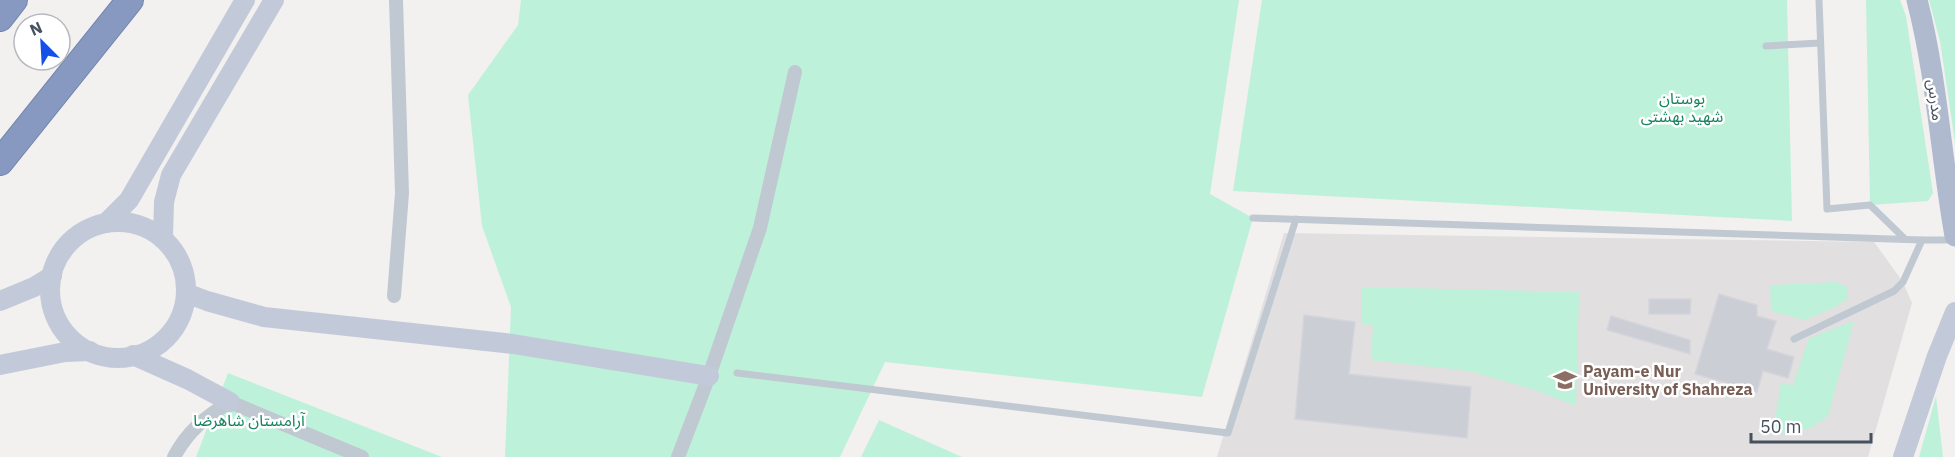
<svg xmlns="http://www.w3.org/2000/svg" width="1955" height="457" font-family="'IBM Plex Sans','Noto Sans Arabic',sans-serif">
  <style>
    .education { fill: #e1dfdf }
    .green { fill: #bef1da }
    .building { fill: #ccced6; stroke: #d4d5dc; stroke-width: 1.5 }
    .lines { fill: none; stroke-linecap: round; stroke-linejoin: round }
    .highway-casing { stroke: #7284ac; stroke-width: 28 }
    .lane { stroke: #c0c8d2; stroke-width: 7 }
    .street { stroke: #c0c8d2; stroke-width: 14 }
    .secondary { stroke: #c2cad9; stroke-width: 20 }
    .primary { stroke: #afbacf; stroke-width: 21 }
    .highway { stroke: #8799c0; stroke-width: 26 }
    .labels { text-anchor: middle; stroke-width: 5; stroke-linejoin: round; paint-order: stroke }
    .park-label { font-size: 16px; fill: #15835d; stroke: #fff }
    .street-label { font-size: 16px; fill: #47505e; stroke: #fff }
    .education-label { font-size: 16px; font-weight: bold; fill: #785e54; stroke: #fff; text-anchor: start }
  </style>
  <rect width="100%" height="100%" fill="#f3f0f0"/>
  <path class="education" d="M1284 233 1874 242 1903 282 1912 303 1868 457H1217Z"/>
  <g class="green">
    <path d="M521 0H1239L1210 194 1253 218 1202 397 885 362 840 457H505L511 307 482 226 468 95 518 25Z"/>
    <path d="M1262 0H1787L1792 221 1233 191Z"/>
    <path d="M1866 0H1900L1906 16 1933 193 1928 201 1870 205Z"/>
    <path d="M1929 0H1955V142L1940 41Z"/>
    <path d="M1836 282 1847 287 1848 298 1837 306 1805 320 1771 311 1770 285Z"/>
    <path d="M1362 287 1579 292 1576 406 1535 390 1469 371 1371 360 1373 325 1361 324Z"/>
    <path d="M1854 321 1828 416 1811 428 1789 435 1773 432 1781 383 1793 385 1809 338Z"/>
    <path d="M228 373 442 457H196Z"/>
    <path d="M1936 396 1943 457H1919Z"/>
    <path d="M879 420 962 457H861Z"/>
  </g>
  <g class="building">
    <path d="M1719 294 1757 305V316L1776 321 1767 349 1794 357 1788 378 1763 371 1757 392 1695 374Z"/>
    <path d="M1649 299H1691L1690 314H1649Z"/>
    <path d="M1304 315 1355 322 1349 374 1471 387 1467 438 1295 419Z"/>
    <path d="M1611 316 1690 340V354L1607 330Z"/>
  </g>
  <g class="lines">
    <g class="highway-casing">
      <g id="highway">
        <path d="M0 18 14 0"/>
        <path d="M0 162 130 0"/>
      </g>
    </g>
    <g class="lane">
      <path d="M1819 0 1827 209 1870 205 1905 239"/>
      <path d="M1766 46 1820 43"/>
      <path d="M1253 218 1922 240"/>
      <path d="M1794 339 1894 291 1903 282 1922 240H1952"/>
      <path d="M737 373 1228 433 1296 219"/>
    </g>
    <g class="street">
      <path d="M394 296 402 193 396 0"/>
      <path d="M174 457C187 432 206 416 230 402L362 457"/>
      <path d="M678 457 709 376 760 228 795 72"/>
    </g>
    <g class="secondary">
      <circle cx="118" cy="290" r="68"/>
      <path d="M106 223 129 200 245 0"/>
      <path d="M163 237 164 202 171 175 274 0"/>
      <path d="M186 293 207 301 264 317 513 344 709 376"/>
      <path d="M0 301 34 287 52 276"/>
      <path d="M133 355 187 379 230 402"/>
      <path d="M0 365 65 352 90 351"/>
      <path d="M1903 457 1937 356 1955 312"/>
    </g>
    <path class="primary" d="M1917 0C1937 77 1941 157 1955 236"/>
    <use href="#highway" class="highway"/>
  </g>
  <defs>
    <g id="university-bare" transform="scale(1.8)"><path d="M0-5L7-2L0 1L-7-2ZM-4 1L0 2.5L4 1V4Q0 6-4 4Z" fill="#8d6e63" stroke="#fff" stroke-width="2.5" paint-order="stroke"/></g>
  </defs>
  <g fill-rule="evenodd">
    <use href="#university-bare" x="1565" y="380"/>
  </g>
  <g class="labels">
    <g class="park-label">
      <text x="1682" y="104">بوستان<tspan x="1682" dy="18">شهید بهشتی</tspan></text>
      <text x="249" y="426">آرامستان شاهرضا</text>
    </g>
    <g class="street-label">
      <text transform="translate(1936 100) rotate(83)" y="6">مدرس</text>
    </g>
    <g class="education-label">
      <text x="1583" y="377">Payam-e Nur<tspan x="1583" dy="18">University of Shahreza</tspan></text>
    </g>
  </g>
  <g transform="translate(42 42) rotate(336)"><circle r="28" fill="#ffffff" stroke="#b5b9bf" stroke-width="1.5"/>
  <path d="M0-4.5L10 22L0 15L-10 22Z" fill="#144fe9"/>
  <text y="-9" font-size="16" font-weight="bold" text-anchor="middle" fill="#47505e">N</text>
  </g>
  <path d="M1751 433v9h120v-9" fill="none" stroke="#47505e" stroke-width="3"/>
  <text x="1760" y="433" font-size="18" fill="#47505e" stroke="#ffffff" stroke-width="4.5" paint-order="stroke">50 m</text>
</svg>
